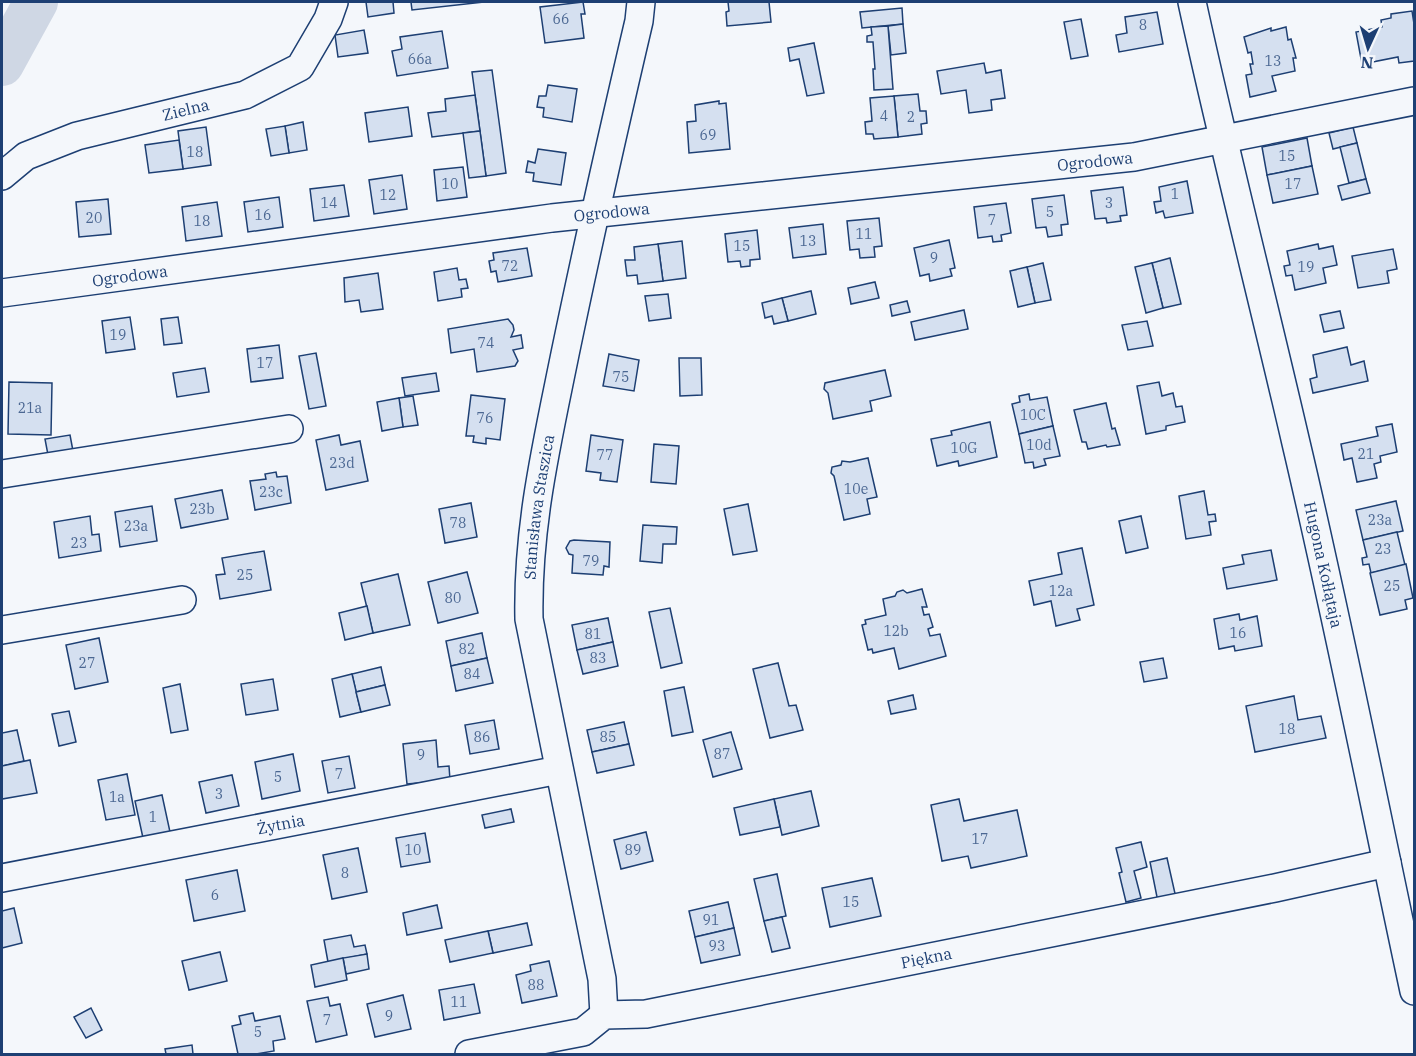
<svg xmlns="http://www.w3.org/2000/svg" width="1416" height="1056" font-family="'IBM Plex Serif',serif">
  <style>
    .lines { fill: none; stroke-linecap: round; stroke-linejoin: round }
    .river { stroke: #cfd7e4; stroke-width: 44 }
    .building { fill: #d5e0f0; stroke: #1d3f73; stroke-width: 1.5 }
    .minor-casing { stroke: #1d3f73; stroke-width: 30 }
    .minor { stroke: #f4f7fb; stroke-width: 27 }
    .labels { text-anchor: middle; stroke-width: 4.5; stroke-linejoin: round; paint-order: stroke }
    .number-label { font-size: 14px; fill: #4b6792 }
    .street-label { font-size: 16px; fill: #1d3f73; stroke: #f4f7fb }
  </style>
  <rect width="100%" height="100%" fill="#f4f7fb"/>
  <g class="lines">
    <path class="river" d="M2 64 36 2"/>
  </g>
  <g class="building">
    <path d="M366 2H393L394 13 368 17Z"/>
    <path d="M411 2H484L412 10Z"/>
    <path d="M583 2 585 14H581L584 38 545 43 540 7Z"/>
    <path d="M728 2H769L771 22 727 26 726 12 729 11Z"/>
    <path d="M902 8 903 24 862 28 860 12Z"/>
    <path d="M1412 11 1414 24V61L1399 63 1398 57 1362 64 1356 32 1382 27 1381 20 1391 18V14Z"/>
    <path d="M1157 12 1163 44 1119 52 1116 35 1127 33 1125 17Z"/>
    <path d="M1081 19 1088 56 1071 59 1064 22Z"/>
    <path d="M903 24 906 53 891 55 888 26Z"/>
    <path d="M888 26 893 89 874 90 873 69H875L873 42H867V36L872 35 871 27Z"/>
    <path d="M1286 27 1288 40 1291 39 1296 58H1293L1295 71 1272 76 1276 91 1250 97 1246 75 1252 74 1250 64H1253L1251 52 1248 53 1244 37 1271 28V31Z"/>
    <path d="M364 30 368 53 338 57 335 35Z"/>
    <path d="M442 31 448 68 397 76 392 51 402 49 400 37Z"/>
    <path d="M814 43 824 93 807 96 799 59 790 61 788 48Z"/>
    <path d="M984 63 986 73 1001 70 1005 98 991 100 992 110 969 113 966 90 941 94 937 71Z"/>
    <path d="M492 70 506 173 486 176 472 72Z"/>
    <path d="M548 85 577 89 572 122 543 117 544 108 537 107 539 96H546Z"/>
    <path d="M918 94 920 111H926L927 123 921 124 922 134 898 137 894 96Z"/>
    <path d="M475 95 480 131 432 137 428 113 446 111 445 99Z"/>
    <path d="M894 96 898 137 874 139 873 134H866L865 122 872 121 870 98Z"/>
    <path d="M719 101V104L726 103 730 149 689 153 687 122 696 121 695 105Z"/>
    <path d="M408 107 412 136 369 142 365 113Z"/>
    <path d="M303 122 307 150 289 153 285 126Z"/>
    <path d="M285 126 289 153 271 156 266 129Z"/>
    <path d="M206 127 211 165 183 169 178 131Z"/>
    <path d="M1353 127 1357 143 1333 149 1329 133Z"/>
    <path d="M480 131 486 176 469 178 463 133Z"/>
    <path d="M1307 138 1312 166 1267 175 1262 147Z"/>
    <path d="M179 140 183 169 149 173 145 145Z"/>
    <path d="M1357 143 1366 179 1349 183 1340 147Z"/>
    <path d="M538 149 566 153 561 185 533 181 534 173 526 172 528 161 535 163Z"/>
    <path d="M1312 166 1318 194 1273 203 1267 175Z"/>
    <path d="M463 167 467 197 437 201 434 170Z"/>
    <path d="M402 175 407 209 374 214 369 180Z"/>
    <path d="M1366 179 1370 193 1342 200 1338 186Z"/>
    <path d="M1187 181 1193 213 1165 218 1163 211 1156 213 1154 202 1161 201 1159 187Z"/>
    <path d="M344 185 349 216 314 221 310 189Z"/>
    <path d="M1123 187 1127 215 1120 216 1121 221 1107 223 1106 218 1095 219 1091 191Z"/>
    <path d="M1064 195 1068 224 1061 225 1062 235 1048 237 1046 227 1036 228 1032 199Z"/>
    <path d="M279 197 283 227 248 232 244 202Z"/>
    <path d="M108 199 111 234 79 237 76 202Z"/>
    <path d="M217 202 222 236 186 241 182 207Z"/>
    <path d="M1006 203 1011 233 1001 235 1002 241 993 242 992 236 978 238 974 207Z"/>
    <path d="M879 218 882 246 874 247 875 257 860 258 859 249 850 250 847 221Z"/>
    <path d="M823 224 826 254 793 258 789 228Z"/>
    <path d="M757 230 760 259 750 260V266L741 267 740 261 728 262 725 234Z"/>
    <path d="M949 240 955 268 950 269 952 276 930 281 929 274 920 276 914 248Z"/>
    <path d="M682 241 686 278 663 281 658 244Z"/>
    <path d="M658 244 663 281 638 284 637 275 627 276 625 260H635L634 247Z"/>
    <path d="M1318 244 1319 249 1333 246 1337 265 1323 268 1326 283 1295 290 1292 275 1286 276 1284 266 1290 265 1287 251Z"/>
    <path d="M527 248 532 276 498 282 496 271 491 272 489 261 494 260 493 253Z"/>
    <path d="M1393 249 1397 269 1387 271 1389 283 1358 288 1352 256Z"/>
    <path d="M1170 258 1181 304 1163 308 1152 263Z"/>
    <path d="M1043 263 1051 300 1035 303 1027 267Z"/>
    <path d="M1152 263 1163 308 1146 313 1135 267Z"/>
    <path d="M1027 267 1035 303 1018 307 1010 271Z"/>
    <path d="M457 268 459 280 466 279 468 288 461 289 462 297 438 301 434 272Z"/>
    <path d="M378 273 383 309 361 312 359 300 345 302 344 278Z"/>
    <path d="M875 282 879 298 851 304 848 288Z"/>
    <path d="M811 291 816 314 788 321 782 298Z"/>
    <path d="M668 294 671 318 649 321 645 296Z"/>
    <path d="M782 298 788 321 774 324 772 316 765 318 762 303Z"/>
    <path d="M907 301 910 312 892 316 890 305Z"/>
    <path d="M964 310 968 329 915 340 911 322Z"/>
    <path d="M1340 311 1344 328 1324 332 1320 315Z"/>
    <path d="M130 317 135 349 106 353 102 321Z"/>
    <path d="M178 317 182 343 164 345 161 319Z"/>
    <path d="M508 319 513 325 514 330 511 337 521 335 523 348 513 350 518 361 515 366 477 372 474 349 451 353 448 329Z"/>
    <path d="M1147 321 1153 346 1128 350 1122 325Z"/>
    <path d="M279 345 283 378 251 382 247 349Z"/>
    <path d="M1347 347 1351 365 1364 361 1368 381 1313 393 1310 379 1317 377 1313 355Z"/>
    <path d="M316 353 326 406 309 409 299 356Z"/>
    <path d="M609 354 639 360 634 391 603 386Z"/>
    <path d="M679 358H701L702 395 680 396Z"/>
    <path d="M205 368 209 392 177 397 173 373Z"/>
    <path d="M885 370 891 396 870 401 872 411 833 419 828 393 824 389 825 383Z"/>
    <path d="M436 373 439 391 405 396 402 378Z"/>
    <path d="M9 382 52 383 51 435 8 434Z"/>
    <path d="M1159 382 1162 396 1173 393 1176 407 1182 406 1185 422 1166 426V430L1146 434 1137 386Z"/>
    <path d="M1029 394 1030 400 1047 397 1053 426 1019 434 1012 404 1020 402 1019 396Z"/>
    <path d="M471 395 505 399 500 440 486 438V444L473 442 474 436H466Z"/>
    <path d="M413 396 418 425 403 427 399 398Z"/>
    <path d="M399 398 403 427 382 431 377 402Z"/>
    <path d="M1106 403 1112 429 1115 428 1120 445 1107 447 1106 445 1088 449 1086 442H1082L1074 410Z"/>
    <path d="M990 422 997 457 959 466 958 461 937 466 931 439 952 435 951 431Z"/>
    <path d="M1392 424 1397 452 1380 456 1381 462 1374 464 1377 478 1357 482 1352 458 1344 460 1341 444 1378 436 1376 427Z"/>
    <path d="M1053 426 1060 456 1044 459 1046 465 1034 468 1033 462 1025 463 1019 434Z"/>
    <path d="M70 435 73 451 48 455 45 439Z"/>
    <path d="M339 435 341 445 360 441 368 481 326 490 316 440Z"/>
    <path d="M591 435 623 440 617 482 600 480 601 473 586 471Z"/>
    <path d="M654 444 679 446 676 484 651 482Z"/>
    <path d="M868 458 877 497 867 499 870 514 844 520 834 476 831 473 832 467 841 465 842 461 850 462Z"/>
    <path d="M276 472 277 477 287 476 291 503 255 510 250 481 266 479 265 474Z"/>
    <path d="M222 490 228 519 181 528 175 499Z"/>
    <path d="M1204 491 1208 515 1215 514 1216 521 1209 522 1211 535 1186 539 1179 496Z"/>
    <path d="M1396 501 1403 531 1363 540 1356 510Z"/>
    <path d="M471 503 477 537 445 543 439 509Z"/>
    <path d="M748 504 757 551 733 555 724 509Z"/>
    <path d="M152 506 157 541 120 547 115 512Z"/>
    <path d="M90 516 92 535 99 534 101 551 59 558 54 522Z"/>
    <path d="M1141 516 1148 548 1126 553 1119 521Z"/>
    <path d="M643 525 677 527 676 544H663L662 563 640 561Z"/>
    <path d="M1397 532 1405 565 1371 573 1369 564 1363 565 1362 558 1367 557 1363 540Z"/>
    <path d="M574 540 610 542 609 567 604 566 603 575 572 573 573 555 569 554 566 548 570 541Z"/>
    <path d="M1082 548 1094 605 1077 609 1080 620 1056 626 1051 601 1034 605 1029 581 1062 574 1058 553Z"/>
    <path d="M1271 550 1277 580 1227 589 1223 568 1244 564 1242 555Z"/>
    <path d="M264 551 271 590 220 599 216 575 225 574 222 558Z"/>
    <path d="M1406 564 1413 598 1405 600 1407 609 1380 615 1370 573Z"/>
    <path d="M467 572 478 613 438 623 428 582Z"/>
    <path d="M398 574 410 625 373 633 361 583Z"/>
    <path d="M922 589 927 607H922L924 615 929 614 933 627 928 629 930 636 940 634 946 656 899 669 894 648 873 653 872 649 868 650 862 625 866 624 865 620 886 615 883 599 895 596 897 592 903 590 907 593Z"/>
    <path d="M367 606 373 633 345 640 339 613Z"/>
    <path d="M670 608 682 663 661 668 649 612Z"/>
    <path d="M1239 614 1240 620 1257 616 1262 646 1235 651 1234 646 1219 649 1214 619Z"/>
    <path d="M608 618 613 642 577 650 572 625Z"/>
    <path d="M482 633 487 658 451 666 446 641Z"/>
    <path d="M99 638 108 682 75 689 66 645Z"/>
    <path d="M613 642 618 666 583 674 577 650Z"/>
    <path d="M487 658 493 683 456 691 451 666Z"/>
    <path d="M1163 658 1167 678 1144 682 1140 662Z"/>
    <path d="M778 663 789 706 796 705 803 730 770 738 753 669Z"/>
    <path d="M381 667 385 685 356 692 352 674Z"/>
    <path d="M352 674 361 712 340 717 332 679Z"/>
    <path d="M273 679 278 710 246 715 241 684Z"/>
    <path d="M180 684 188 730 171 733 163 688Z"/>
    <path d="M385 685 390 705 361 712 356 692Z"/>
    <path d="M684 687 693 732 672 736 664 691Z"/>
    <path d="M913 695 916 709 891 714 888 701Z"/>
    <path d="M1294 696 1298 720 1321 716 1326 738 1255 752 1246 706Z"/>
    <path d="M69 711 76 742 59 746 52 714Z"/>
    <path d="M494 720 499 749 470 754 465 725Z"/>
    <path d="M624 722 629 744 592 752 587 730Z"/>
    <path d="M17 730 24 761 2 766V733Z"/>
    <path d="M731 732 742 769 713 777 703 740Z"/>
    <path d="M436 740 438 767 449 766 450 780 407 784 403 744Z"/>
    <path d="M629 744 634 765 597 773 592 752Z"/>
    <path d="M293 754 300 791 262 799 255 762Z"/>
    <path d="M349 756 355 788 328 793 322 761Z"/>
    <path d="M30 760 37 793 2 799V766Z"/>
    <path d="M127 774 135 815 106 820 98 780Z"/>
    <path d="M232 775 239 806 206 813 199 782Z"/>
    <path d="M811 791 819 826 782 835 774 799Z"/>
    <path d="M162 795 170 832 143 838 135 801Z"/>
    <path d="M774 799 780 827 740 835 734 808Z"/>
    <path d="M959 799 964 821 1017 810 1027 856 971 868 968 856 942 861 931 805Z"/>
    <path d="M511 809 514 822 485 828 482 815Z"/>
    <path d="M646 832 653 861 621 869 614 840Z"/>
    <path d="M425 833 430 862 401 867 396 838Z"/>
    <path d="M1141 842 1147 867 1134 871 1141 898 1126 902 1119 873 1122 872 1116 848Z"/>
    <path d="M358 848 367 892 332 899 323 855Z"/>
    <path d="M1167 858 1176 898 1158 902 1150 862Z"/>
    <path d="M237 870 245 911 194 921 186 880Z"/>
    <path d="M777 874 786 916 764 921 754 879Z"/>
    <path d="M872 878 881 916 830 927 822 888Z"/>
    <path d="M728 902 734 928 695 937 689 911Z"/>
    <path d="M437 905 442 928 407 935 403 913Z"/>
    <path d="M14 908 22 943 2 948V911Z"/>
    <path d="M782 917 790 948 772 952 764 921Z"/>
    <path d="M527 923 532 945 493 953 488 931Z"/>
    <path d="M734 928 740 955 701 963 695 937Z"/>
    <path d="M488 931 493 953 450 962 445 940Z"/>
    <path d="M351 935 354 947 365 945 367 954 328 962 324 940Z"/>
    <path d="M220 952 227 981 189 990 182 961Z"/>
    <path d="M367 954 369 969 346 974 343 958Z"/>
    <path d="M343 958 347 980 315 987 311 965Z"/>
    <path d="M549 961 557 996 522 1003 516 975 531 971 530 965Z"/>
    <path d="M474 984 480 1013 444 1020 439 990Z"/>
    <path d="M403 995 411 1029 375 1037 367 1004Z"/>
    <path d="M328 997 330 1006 340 1004 347 1035 316 1042 307 1001Z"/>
    <path d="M91 1008 102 1030 86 1038 74 1017Z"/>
    <path d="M253 1013 255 1021 280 1016 285 1039 273 1041 274 1051 256 1054H238L232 1026 241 1024 239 1016Z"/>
    <path d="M192 1045 193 1054H166L165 1049Z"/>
  </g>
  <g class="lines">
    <g class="minor-casing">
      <g id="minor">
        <path id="s1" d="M1192 2C1224 149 1262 296 1296 443 1339 625 1375 809 1414 991"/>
        <path id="s2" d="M2 176 26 156 77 136 245 95 300 67 328 19 334 2"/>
        <path id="s3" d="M2 293 552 218 1134 157 1414 101"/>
        <path d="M2 474 289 429"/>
        <path d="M2 630 182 600"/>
        <path id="s4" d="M2 878 559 770"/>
        <path id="s5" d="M604 1015 602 979 529 619C527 527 547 443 565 354 588 243 613 132 639 21L641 2"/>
        <path id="s6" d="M469 1054 583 1032 604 1015 646 1014 1275 888 1387 863"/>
      </g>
    </g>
    <use href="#minor" class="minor"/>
  </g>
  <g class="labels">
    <g class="number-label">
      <text x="561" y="24">66</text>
      <text x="1143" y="30">8</text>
      <text x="420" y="64">66a</text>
      <text x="1273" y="66">13</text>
      <text x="884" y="121">4</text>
      <text x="911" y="122">2</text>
      <text x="708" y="140">69</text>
      <text x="195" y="157">18</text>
      <text x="1287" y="161">15</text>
      <text x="450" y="189">10</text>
      <text x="1293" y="189">17</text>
      <text x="1175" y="199">1</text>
      <text x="388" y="200">12</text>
      <text x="329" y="208">14</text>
      <text x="1109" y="208">3</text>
      <text x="1050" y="217">5</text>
      <text x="263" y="220">16</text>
      <text x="94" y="223">20</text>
      <text x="992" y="225">7</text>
      <text x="202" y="226">18</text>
      <text x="864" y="239">11</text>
      <text x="808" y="246">13</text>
      <text x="742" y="251">15</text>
      <text x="934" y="263">9</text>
      <text x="510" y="271">72</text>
      <text x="1306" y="272">19</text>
      <text x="118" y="340">19</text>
      <text x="486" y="348">74</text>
      <text x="265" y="368">17</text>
      <text x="621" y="382">75</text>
      <text x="30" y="413">21a</text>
      <text x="1033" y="420">10C</text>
      <text x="485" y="423">76</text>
      <text x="1039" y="450">10d</text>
      <text x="964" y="453">10G</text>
      <text x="1366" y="459">21</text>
      <text x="605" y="460">77</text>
      <text x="342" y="468">23d</text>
      <text x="856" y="494">10e</text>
      <text x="271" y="497">23c</text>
      <text x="202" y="514">23b</text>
      <text x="1380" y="525">23a</text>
      <text x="458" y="528">78</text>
      <text x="136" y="531">23a</text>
      <text x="79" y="548">23</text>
      <text x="1383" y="554">23</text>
      <text x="591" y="566">79</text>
      <text x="245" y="580">25</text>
      <text x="1392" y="591">25</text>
      <text x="1061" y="596">12a</text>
      <text x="453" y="603">80</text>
      <text x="896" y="636">12b</text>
      <text x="1238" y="638">16</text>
      <text x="593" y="639">81</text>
      <text x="467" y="654">82</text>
      <text x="598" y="663">83</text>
      <text x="87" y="668">27</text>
      <text x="472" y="679">84</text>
      <text x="1287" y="734">18</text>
      <text x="482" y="742">86</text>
      <text x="608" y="742">85</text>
      <text x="722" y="759">87</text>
      <text x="421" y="760">9</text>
      <text x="339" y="779">7</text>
      <text x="278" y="782">5</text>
      <text x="219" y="799">3</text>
      <text x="117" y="802">1a</text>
      <text x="153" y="822">1</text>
      <text x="980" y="844">17</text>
      <text x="413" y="855">10</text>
      <text x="633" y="855">89</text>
      <text x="345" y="878">8</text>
      <text x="215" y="900">6</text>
      <text x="851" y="907">15</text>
      <text x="711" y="925">91</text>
      <text x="717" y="951">93</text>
      <text x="536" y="990">88</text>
      <text x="459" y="1007">11</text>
      <text x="389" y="1021">9</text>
      <text x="327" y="1025">7</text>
      <text x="258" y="1037">5</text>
    </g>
    <g class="street-label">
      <text dy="6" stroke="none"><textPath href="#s2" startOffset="198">Zielna</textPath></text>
      <text dy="6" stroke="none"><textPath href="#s3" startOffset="1101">Ogrodowa</textPath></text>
      <text dy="6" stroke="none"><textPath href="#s3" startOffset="615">Ogrodowa</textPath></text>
      <text dy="6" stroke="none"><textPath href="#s3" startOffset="129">Ogrodowa</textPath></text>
      <text dy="6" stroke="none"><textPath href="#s5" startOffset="516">Stanisława Staszica</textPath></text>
      <text dy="6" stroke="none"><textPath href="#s1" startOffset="578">Hugona Kołłątaja</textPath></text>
      <text dy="6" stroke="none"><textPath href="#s4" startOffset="284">Żytnia</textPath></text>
      <text dy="6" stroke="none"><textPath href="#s6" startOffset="471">Piękna</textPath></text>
    </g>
  </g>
  <rect width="1416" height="1056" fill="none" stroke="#1d3f73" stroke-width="6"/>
  <g transform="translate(1368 48) rotate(184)" stroke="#f4f7fb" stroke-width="4.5" paint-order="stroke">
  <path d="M0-4.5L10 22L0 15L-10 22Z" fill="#1d3f73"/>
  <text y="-9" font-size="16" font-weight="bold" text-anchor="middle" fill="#1d3f73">N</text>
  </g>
</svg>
